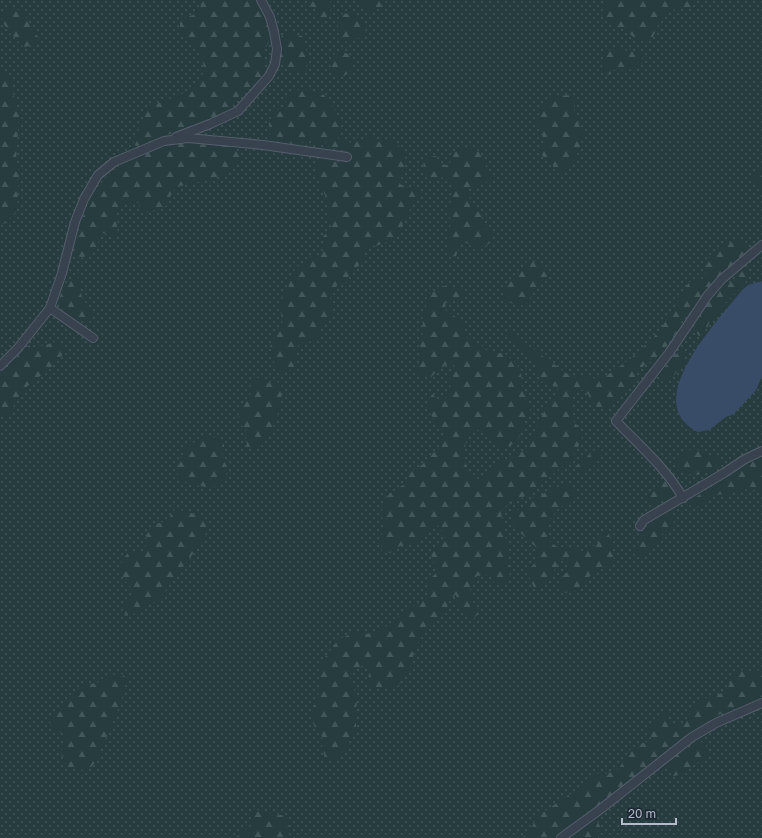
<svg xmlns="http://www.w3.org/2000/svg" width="762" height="838" font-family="'Golos Text',sans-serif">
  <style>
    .grass { fill: url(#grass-dots) }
    .forest { fill: url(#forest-firs) }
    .water { fill: #394c67 }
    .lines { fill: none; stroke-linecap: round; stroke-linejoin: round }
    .lane-casing { stroke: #565f6c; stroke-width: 10 }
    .lane { stroke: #38414e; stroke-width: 8 }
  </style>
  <defs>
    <pattern id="grass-dots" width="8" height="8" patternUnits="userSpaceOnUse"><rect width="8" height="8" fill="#263c3f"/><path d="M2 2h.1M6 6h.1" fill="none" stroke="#435659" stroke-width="1.8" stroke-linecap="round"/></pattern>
    <pattern id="forest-firs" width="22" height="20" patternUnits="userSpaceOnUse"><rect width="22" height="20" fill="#263c3f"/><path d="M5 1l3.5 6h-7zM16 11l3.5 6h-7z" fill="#435659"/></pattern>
  </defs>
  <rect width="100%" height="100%" fill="#242f3e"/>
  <rect class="grass" x="0" y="0" width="762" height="838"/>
  <g class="forest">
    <path d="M200 0H256L268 22 270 40 265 49 263 60 267 74 264 80C248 86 237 95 230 110L206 121 136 146 134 143 133 138 136 136 147 110 154 105 190 91 204 72 203 62 197 50 190 44 180 29V22L184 18 193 15 201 8Z"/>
    <path d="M307 0H330C332 8 330 18 321 20L315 8 308 5Z"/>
    <path d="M358 0H387C380 8 373 16 363 8 360 5 359 4 358 0Z"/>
    <path d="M611 0H696L691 7 672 10 662 16 653 37 640 42 622 28 608 23 602 11 608 1Z"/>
    <path d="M9 8C26 10 24 14 31 28 33 31 37 35 39 38L34 45 23 47C14 36 2 27 0 13Z"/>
    <path d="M351 13C362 16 365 22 366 33L357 39 347 42 339 37 337 20 342 14Z"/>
    <path d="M290 33 302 36C306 47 310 60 304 71 280 74 281 59 279 40L282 36Z"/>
    <path d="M618 49C627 51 635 51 644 55 636 67 631 74 615 69L607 76 600 69 602 60 607 50Z"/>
    <path d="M337 52C367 51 350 86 332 74 330 66 329 58 337 52Z"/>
    <path d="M0 68 10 76 14 98 19 114 16 161 19 171 17 211 4 224H0Z"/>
    <path d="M302 88 324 95 336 112 341 124 338 139 352 143 370 137 379 142 389 139 398 145 407 161 401 173 400 184 409 189 415 188 420 194 404 219 401 232 394 239 376 246 368 245 362 262 348 277 347 282 337 285 335 291 330 298C334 314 334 316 320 326L319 337 315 341 299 343 297 351V364C291 371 288 373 279 371 272 362 274 357 270 347L274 336 283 326 280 308 284 291 289 286 290 276 297 267 311 257 320 256 324 248 323 237 331 227 325 195 316 174V166L319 160 346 163V151L330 147 326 142 319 143 306 139 299 145 275 141 270 138 269 123 273 112 282 108 292 92Z"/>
    <path d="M568 95 574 97 575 103 574 113 583 134 581 144 574 163 565 172H558L554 169 552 161 544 158 540 151 545 142 537 123 543 102 551 97Z"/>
    <path d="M181 143 229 146 239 152 241 159 236 167 225 175 177 187 171 195 167 205 146 213 140 207 137 200 117 208 116 218 118 236 116 238 103 233 99 238 96 251 88 253 83 258 74 254C77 244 78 233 81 223 95 171 132 153 181 143Z"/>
    <path d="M466 147 476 148C483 158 489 167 491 179L478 187 468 188V195L481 215 484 228 492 233 493 240 486 246 475 250 463 239 456 256 450 257 447 240 451 222 449 210 453 187 447 175 435 181 428 180 423 170 424 158 436 156 438 163 445 165 449 164 455 152Z"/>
    <path d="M762 168V198L759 191V185L754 181 752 176 756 171Z"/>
    <path d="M739 239 747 243V252L719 275 690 310 683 314 681 324 678 331 656 359 646 364 638 371 636 378 623 391 618 400 610 408H598L591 402 588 394 580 389 571 394 573 404 572 420 578 426 582 439 573 457 542 484 522 498 506 506 501 512 508 552 510 579 496 586 490 574 477 576 470 586 471 596 478 614 473 619 458 607 456 594 448 603 446 613 427 628 415 648 411 665 407 675 397 687 378 689 366 683 370 672 368 664 355 668 349 674 357 700 356 712V729L352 736 344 754 334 761 325 759 322 746V736L315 728 311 715 321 687 320 664 338 640 355 632 367 634 382 629 397 619 405 611 420 602 429 592V580L437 572 430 552 444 542V533L437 525 429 532 424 539 411 545 400 546 390 553 382 551C382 548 381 544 381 541 381 536 383 531 383 525 380 498 384 496 407 483L410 472 422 465 439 447 444 435C441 430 439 425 435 420 427 410 425 406 432 394L439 400 448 397 451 390 449 376 457 360 444 366 431 377H422L416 372 417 366 422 356 420 349 421 338 424 330 422 320 428 295 443 286 462 290 470 295 458 300H445L446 311 464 322 462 333 470 341 481 345 487 351 505 354 517 364 521 374 522 387 528 400 530 411C518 429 526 443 500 449L479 430 470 432C461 452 463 459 472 478L481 479 500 462 525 450 532 438 545 409 553 402 559 387 544 384 540 380 534 359 507 336 509 329 537 352 566 373 577 376 597 379 606 376 630 359 653 338 667 320 689 282 705 278C706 271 707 260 711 254 716 248 732 242 739 239Z"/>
    <path d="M526 262H540L548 271 549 274 536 289 525 305 517 306 504 299V288L519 272Z"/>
    <path d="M744 267 749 269 745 284 725 303 718 312 710 321 708 326 703 334 699 336 694 329C694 318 710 297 719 290 723 286 728 284 732 281 737 276 738 270 744 267Z"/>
    <path d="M76 276C83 280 79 289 82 297 84 303 92 306 92 313 92 316 90 320 89 323 56 317 49 297 76 276Z"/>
    <path d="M54 342 63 345 66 353 56 360 47 373 36 378 26 388 15 401 12 412 8 418 3 415 0 408V372L29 345 34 349Z"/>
    <path d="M680 352 686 353 683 366 670 379 662 382 658 376 674 355Z"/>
    <path d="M254 378H263L265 384 274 381 280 383 284 391C280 397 281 398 280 406 278 418 269 438 260 447H247L246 437 248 432C239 423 237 420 240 406L251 398 249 389Z"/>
    <path d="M201 437H212L222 441 224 445 222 457 226 465V476L217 485 211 488 190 484 181 479 176 471 185 449Z"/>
    <path d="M599 446 602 448C599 462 596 466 583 472L574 468Z"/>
    <path d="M695 448 708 456 718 457 720 463C707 477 694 477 677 470L675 463 683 452Z"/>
    <path d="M762 456V491C756 490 748 488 742 490 729 494 731 496 716 494 709 499 700 509 691 507L689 502C712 486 736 468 762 456Z"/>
    <path d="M663 480H668L673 496 662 501 653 508 648 503C648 491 654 487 663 480Z"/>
    <path d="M568 483 577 491 576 497 558 509 549 520 547 539C557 547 561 552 574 547L581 551C588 549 595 547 599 541 602 536 602 532 607 530L612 542 614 562 590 576 576 590 565 593 561 591 559 580 568 571 569 563 563 560C554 568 549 579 541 588H534L530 578 529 569 536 562 537 548 514 527 511 514C530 503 546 489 568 483Z"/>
    <path d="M175 509C193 513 198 513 209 528L201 543 159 599 136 613 125 616 123 606 132 596V588L125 581 120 571 122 560 128 553 143 551 147 544 146 535 156 524 166 521 170 517Z"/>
    <path d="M669 512 674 519 673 528C670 529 666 530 664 532 654 541 653 560 634 556L635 549 640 541 648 522 658 516Z"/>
    <path d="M736 670 754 671 762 670V699L744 707 726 711 718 715 712 721 686 737 595 808 555 838H521L530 833 534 822 539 815 581 787 590 778 597 774H606L619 769C622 764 625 754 630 750 636 744 646 743 653 738L645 732C651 721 657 717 668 712V718L674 724H681L689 718 691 706 699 700 726 692Z"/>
    <path d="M120 673 127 678C122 702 113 723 103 745 100 751 97 762 91 767 84 772 76 769 68 767 62 756 58 753 65 743L64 734 55 730 49 722 64 707 70 695 81 686 97 683 101 679Z"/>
    <path d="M697 741 705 743 708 750V756L703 761 694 763 685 774 673 776C662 764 671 759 681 751 686 747 691 744 697 741Z"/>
    <path d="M253 809C264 811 272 815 284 815L288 821 290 833 287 838H235L253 824 251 813Z"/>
    <path d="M590 821H597L601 828 598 838H566Z"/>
  </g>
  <path class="water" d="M758 282H762V377L756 390 734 414 726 417 709 430 698 432C638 402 719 320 742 290L748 285Z"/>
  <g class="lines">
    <g class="lane-casing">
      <g id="lane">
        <path d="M176 137 210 124 238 111 269 76 275 64 277 49 274 32 270 17 261 0"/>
        <path d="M50 308 93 338"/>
        <path d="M0 366 18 348 50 308 62 273 75 222 84 199 98 175 114 162 164 141 188 138 263 145 347 157"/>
        <path d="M683 498C667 469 639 445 616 421L669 353 708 295 722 279 762 245"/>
        <path d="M640 526 644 520 724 473 745 459 762 451"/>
        <path d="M561 838 602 808 692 737 716 723 762 703"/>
      </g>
    </g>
    <use href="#lane" class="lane"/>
  </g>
  <path d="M622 818v6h54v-6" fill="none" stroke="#b4bcc9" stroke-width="2"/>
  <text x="628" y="818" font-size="12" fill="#b4bcc9" stroke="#1d2633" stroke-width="3" paint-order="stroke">20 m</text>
</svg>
